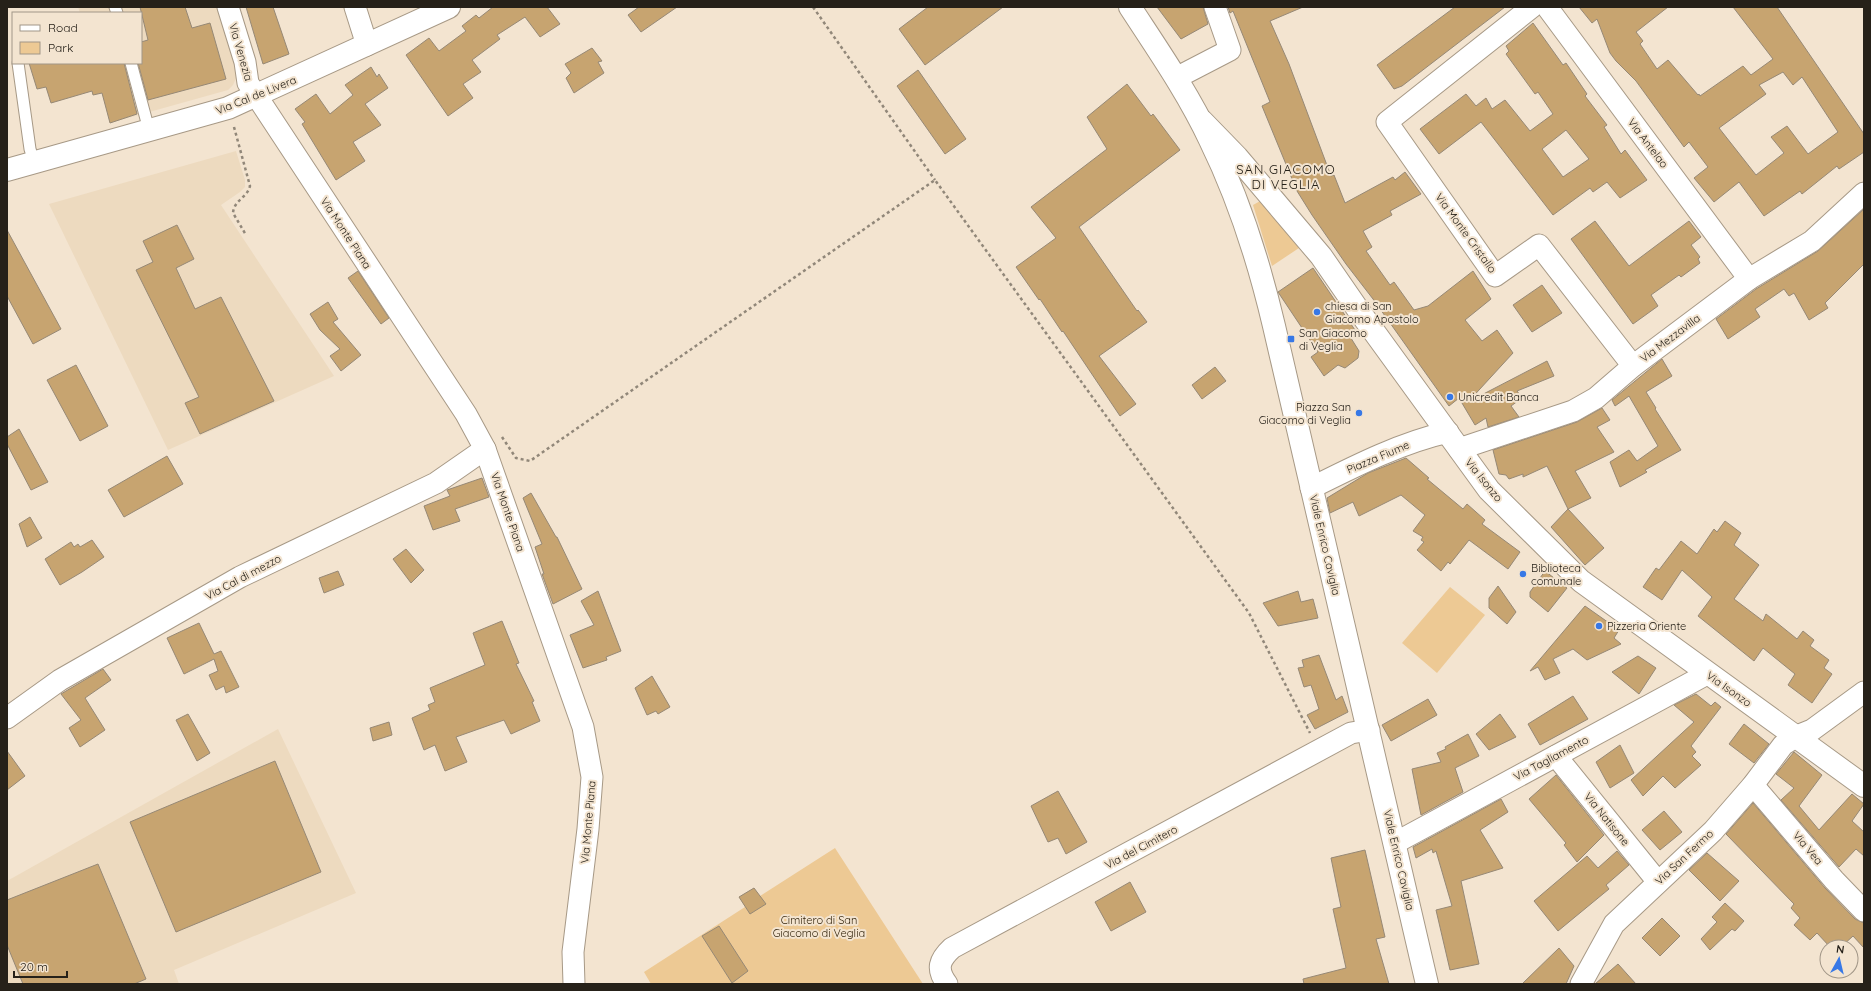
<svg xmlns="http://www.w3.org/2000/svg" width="1871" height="991" font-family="Quicksand,sans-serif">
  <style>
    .built { fill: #eddabf }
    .green { fill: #edc994 }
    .building { fill: #c7a470; stroke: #968875; fill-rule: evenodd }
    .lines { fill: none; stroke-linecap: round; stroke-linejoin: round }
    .lane-casing { stroke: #a79986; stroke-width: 13 }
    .street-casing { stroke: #a79986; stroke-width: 23 }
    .secondary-casing { stroke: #a79986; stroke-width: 24 }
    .primary-casing { stroke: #a79986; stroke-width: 24 }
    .path { stroke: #918779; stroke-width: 2.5; stroke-dasharray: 3 3; stroke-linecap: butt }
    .lane { stroke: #fff; stroke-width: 11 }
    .street { stroke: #fff; stroke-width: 21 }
    .secondary { stroke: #fff; stroke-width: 22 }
    .primary { stroke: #fff; stroke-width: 22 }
    .poi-dot { fill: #3778e6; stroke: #f3e4d0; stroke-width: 1.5 }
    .labels { text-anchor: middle; stroke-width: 4; stroke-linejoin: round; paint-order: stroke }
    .street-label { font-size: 11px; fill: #262119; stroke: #f3e4d0 }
    .poi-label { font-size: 11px; fill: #262119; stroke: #f3e4d0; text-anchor: start }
    .park-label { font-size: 11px; fill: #36270f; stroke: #f3e4d0 }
    .quarter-label { font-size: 13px; letter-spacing: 1px; fill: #262119; stroke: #f3e4d0 }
  </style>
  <rect width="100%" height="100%" fill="#f3e4d0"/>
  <g class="built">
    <path d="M78 7H220L237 63V76L233 85 228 90 110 123 94 63H141V13H80Z"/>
    <path d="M236 151 245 180V187L240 192 221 205 334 376 168 450 49 204Z"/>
    <path d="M278 729 356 893 174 970 179 984H7V881Z"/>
  </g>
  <g class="green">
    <path d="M1262 200 1299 248 1272 266 1253 205Z"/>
    <path d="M1450 587 1485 615 1437 673 1402 643Z"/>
    <path d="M835 848 923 984H651L644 972 745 907 739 897 754 888 760 896Z"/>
  </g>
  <g class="building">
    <path d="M140 7H185L192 28 210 23 226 79 148 100 138 63H141V42L148 40Z"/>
    <path d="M246 7H273L289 54 263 64Z"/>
    <path d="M493 7H547L560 24 540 37 525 17 497 35 500 39 472 60 481 72 463 84 473 98 448 116 406 55 429 38 439 51 466 31 462 26 476 15 479 18Z"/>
    <path d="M639 7H677L641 32 628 15Z"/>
    <path d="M928 7H1003L925 65 899 29Z"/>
    <path d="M1157 7H1203L1208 24 1181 39Z"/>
    <path d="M1228 7H1303L1270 21 1289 64 1331 176 1334 175 1345 203 1393 177 1395 180 1405 172 1421 194 1390 211 1392 215 1363 231 1372 247 1366 251 1390 285 1394 282 1414 310 1428 306 1473 271 1491 299 1465 320 1482 341 1497 330 1513 353 1468 402 1547 361 1554 376 1517 391 1522 398 1511 406 1519 417 1488 427 1486 418 1475 425 1459 398 1449 406 1373 299 1346 264 1312 215 1297 191 1262 106 1270 102 1233 11 1230 13Z"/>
    <path d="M1455 7H1505L1402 86 1394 89 1377 65Z"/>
    <path d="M1579 7H1668L1636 32 1643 41 1640 44 1657 69 1668 60 1698 95 1699 94 1700 96 1743 66 1751 75 1773 59 1733 7H1777L1864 134V152L1839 169 1837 166 1802 194 1800 191 1764 216 1739 182 1714 202 1694 178 1708 167 1689 142 1684 147 1636 81 1616 61 1610 53 1597 19 1592 23ZM1783 72 1793 85 1802 77 1838 132 1808 154 1787 126 1771 137 1784 153 1756 175 1719 128 1766 94 1759 85Z"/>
    <path d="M1533 23 1563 65 1566 63 1587 94 1585 96 1607 125 1604 127 1621 154 1625 150 1647 180 1620 198 1607 182 1593 192 1590 188 1553 215 1481 122 1439 154 1420 129 1466 94 1476 106 1486 98 1492 109 1505 100 1530 131 1553 114 1538 92 1535 94 1506 54 1509 51 1506 46ZM1566 130 1589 159 1563 177 1542 149Z"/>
    <path d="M592 48 602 61 598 62 604 73 574 93 566 78 571 73 565 64Z"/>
    <path d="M29 63H124L137 114 110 123 102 93 93 95 92 91 51 103 46 87 37 89Z"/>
    <path d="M371 67 377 77 379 74 388 88 365 104 381 125 353 142 365 161 336 180 302 124 305 122 295 109 316 94 330 114 353 95 345 85Z"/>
    <path d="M918 70 966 139 945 154 897 86Z"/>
    <path d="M1127 84 1151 116 1153 114 1180 150 1079 227 1137 311 1138 310 1147 322 1099 356 1136 404 1120 416 1063 331 1062 332 1040 299 1039 300 1016 267 1056 238 1031 207 1107 149 1087 117Z"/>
    <path d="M1864 209V264L1825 303 1828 308 1809 320 1794 293 1789 296 1784 289 1755 309 1760 317 1728 339 1716 319 1756 289 1818 251Z"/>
    <path d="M1595 221 1629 266 1689 221 1701 237 1691 245 1700 257 1698 259 1700 263 1681 277 1679 275 1651 295 1658 306 1633 324 1571 239Z"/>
    <path d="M177 225 194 259 176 268 195 309 221 297 274 401 200 434 185 403 199 397 136 270 153 262 143 241Z"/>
    <path d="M7 230 61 329 33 344 7 296Z"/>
    <path d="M1313 268 1355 330 1349 335 1359 351 1358 358 1345 368 1338 365 1324 376 1311 357 1318 352 1278 292Z"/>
    <path d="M358 271 389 318 381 324 348 278Z"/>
    <path d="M1542 285 1562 313 1532 332 1513 305Z"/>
    <path d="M328 302 338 319 333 322 361 355 341 371 330 356 340 349 320 330 310 314Z"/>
    <path d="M1662 359 1672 376 1646 392 1656 408 1655 409 1681 450 1645 470 1647 472 1620 487 1610 462 1629 450 1637 461 1658 446 1629 396 1615 406 1612 400Z"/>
    <path d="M76 365 108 426 80 441 47 380Z"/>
    <path d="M1215 367 1226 381 1202 399 1192 385Z"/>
    <path d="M1602 408 1610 420 1597 427 1614 452 1575 471 1591 498 1568 509 1547 466 1523 477V474L1509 479 1506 475 1499 474 1493 450 1577 422Z"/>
    <path d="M19 429 48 482 31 490 7 444V437Z"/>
    <path d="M167 456 183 484 124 517 108 490Z"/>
    <path d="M1406 458 1429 478 1427 479 1463 509 1467 504 1485 520 1482 524 1520 552 1508 569 1469 540 1450 564 1448 562 1441 571 1417 550 1424 542 1421 540 1423 537 1413 531 1425 515 1401 495 1359 516 1353 502 1330 513 1327 498 1368 473Z"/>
    <path d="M482 478 489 497 455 509 460 521 433 530 424 506 450 496 447 490Z"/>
    <path d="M531 493 556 537H557L582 589 553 604 542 574H544L535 547 542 544 523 498Z"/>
    <path d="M1568 509 1604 548 1585 565 1551 527Z"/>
    <path d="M30 517 42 538 27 547 19 524Z"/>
    <path d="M1725 521 1741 533 1734 545 1759 565 1734 599 1763 621 1766 614 1797 639 1803 631 1814 640 1810 646 1829 660 1824 668 1832 674 1812 703 1788 685 1795 674 1763 648 1754 661 1698 616 1712 597 1682 570 1662 600 1643 587 1656 568 1659 570 1681 541 1697 554 1714 529 1717 532Z"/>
    <path d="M92 540 104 557 82 572 60 585 45 559 71 542 74 547 78 544 80 547Z"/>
    <path d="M406 549 424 570 411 583 393 559Z"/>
    <path d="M338 571 344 585 324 593 319 578Z"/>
    <path d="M1545 571 1567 588 1548 612 1530 597V592Z"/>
    <path d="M1498 586 1516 612 1507 624 1489 608V598Z"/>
    <path d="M598 591 621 651 606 657 607 660 583 668 570 635 594 625 581 601Z"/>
    <path d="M1298 591 1301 602 1313 599 1318 618 1278 626 1263 603Z"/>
    <path d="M1585 606 1619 630 1614 638 1621 644 1587 660 1573 649 1553 659 1560 673 1545 680 1538 667 1530 671Z"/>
    <path d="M502 621 519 663 516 664 534 701 532 702 540 721 511 734 504 720 456 737 467 762 445 771 435 745 424 750 412 718 430 710 428 705 435 702 430 688 485 665 473 633Z"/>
    <path d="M199 623 214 654 221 651 239 687 226 693 224 686 216 690 209 675 218 671 214 659 184 674 167 638Z"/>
    <path d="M1319 655 1336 700 1342 696 1348 712 1315 729 1307 715 1319 709 1311 685 1304 687 1298 668 1304 667 1302 660Z"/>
    <path d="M1638 656 1656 668 1639 694 1612 672Z"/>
    <path d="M103 669 111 680 85 698 105 730 80 747 69 728 81 720 61 694Z"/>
    <path d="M652 676 670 707 658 714 656 711 647 715 635 688Z"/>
    <path d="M1696 694 1711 706 1715 702 1721 707 1691 746 1696 752 1692 756 1701 765 1675 788 1663 776 1643 796 1631 780 1694 722 1674 705Z"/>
    <path d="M1573 696 1588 719 1540 745 1528 724Z"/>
    <path d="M1428 699 1437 715 1391 741 1382 725Z"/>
    <path d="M188 714 210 753 197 761 176 720Z"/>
    <path d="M1500 714 1516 737 1489 750 1476 734Z"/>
    <path d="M389 722 392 735 373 741 370 728Z"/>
    <path d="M1744 724 1769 744 1754 763 1729 744Z"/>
    <path d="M1468 734 1479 756 1455 768 1463 792 1421 815 1412 769 1441 762 1437 753 1446 749 1445 747Z"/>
    <path d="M1620 745 1634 773 1610 788 1596 762Z"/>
    <path d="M7 751 25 776 7 790Z"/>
    <path d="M1794 752 1822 775 1799 806 1819 830 1852 794 1864 804 1852 821 1864 832V856L1856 849 1839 867 1781 800 1794 788 1776 774Z"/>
    <path d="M275 761 321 872 176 932 130 822Z"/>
    <path d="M1556 775 1604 835 1577 862 1564 845 1566 843 1529 799Z"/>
    <path d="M1058 791 1087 842 1066 854 1058 838 1048 842 1031 806Z"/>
    <path d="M1501 799 1508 812 1480 830 1503 868 1461 881 1479 964 1450 970 1436 910 1452 906 1436 851 1433 853 1432 849 1416 858 1413 847Z"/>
    <path d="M1753 803 1825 888 1855 919 1864 923V948L1853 936 1841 947H1830L1817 933 1810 940 1794 925 1800 918 1791 908 1794 904 1726 834Z"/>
    <path d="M1664 811 1682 832 1660 850 1642 830Z"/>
    <path d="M1365 850 1385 937 1376 939 1389 984H1304L1303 979 1346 968 1333 909 1341 907 1331 858Z"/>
    <path d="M1617 851 1629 865 1606 885 1609 889 1558 931 1534 901 1587 856 1598 868Z"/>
    <path d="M1707 853 1739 881 1720 901 1689 870Z"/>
    <path d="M98 864 146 979 134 984H23L7 945V900Z"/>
    <path d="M1130 882 1146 912 1111 931 1095 902Z"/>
    <path d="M754 888 766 904 750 914 739 897Z"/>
    <path d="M1725 903 1744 921 1735 931 1732 929 1710 950 1701 939 1717 922 1712 917Z"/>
    <path d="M1662 918 1680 936 1660 956 1642 938Z"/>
    <path d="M719 926 748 971 732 983 702 936Z"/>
    <path d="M1559 948 1574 966 1566 984H1522Z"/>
    <path d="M1618 964 1636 984H1595Z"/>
  </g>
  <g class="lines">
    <g class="lane-casing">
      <g id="lane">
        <path d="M115 7 117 13"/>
        <path d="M18 63 30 149 34 162"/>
        <path d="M131 63 149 130"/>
      </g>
    </g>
    <g class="street-casing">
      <g id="street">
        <path d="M228 7 245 62 248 83 466 414 485 449 583 727 592 777 588 829 573 952 574 984"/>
        <path d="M355 7 367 45"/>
        <path d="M1532 7 1387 122 1495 276 1539 245 1633 366"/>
        <path d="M1547 7 1749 279"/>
        <path d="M1176 78 1230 50 1215 7"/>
        <path d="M1459 449 1573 411 1596 398 1633 366 1749 279 1812 241 1864 193"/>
        <path d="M1311 488C1355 466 1400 443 1448 432"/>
        <path d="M7 718 60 680 240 577 436 483 485 449"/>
        <path d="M1556 756 1658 882"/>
        <path d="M1753 785 1834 880 1864 911"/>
        <path d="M1395 843 1707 674"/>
        <path d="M947 984C936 969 939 960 952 948L1351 733 1369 730"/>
        <path d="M1581 984 1614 924 1713 831 1753 785 1783 745 1797 736 1812 730 1864 692"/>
      </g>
    </g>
    <g class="secondary-casing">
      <g id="secondary">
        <path d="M1202 121 1237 157 1321 256 1359 311 1489 490 1581 581 1864 786"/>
        <path d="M7 170 228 108 449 7"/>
      </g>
    </g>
    <g class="primary-casing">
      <path id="primary" d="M1130 7C1158 50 1188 93 1210 140 1239 199 1259 262 1274 326L1427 984"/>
    </g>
    <g class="path">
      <path d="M813 7 935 180"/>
      <path d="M234 127 250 186C247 198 234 200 233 213L246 235"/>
      <path d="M502 437 516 458 530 461 935 180 1249 613 1310 733"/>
    </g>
    <use href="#lane" class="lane"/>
    <use href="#street" class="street"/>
    <use href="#secondary" class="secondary"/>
    <use href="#primary" class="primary"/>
  </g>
  <g class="poi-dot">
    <circle cx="1317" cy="312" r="4"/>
    <rect x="1287" y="335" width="8" height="8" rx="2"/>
    <circle cx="1450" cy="397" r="4"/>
    <circle cx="1359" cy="413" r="4"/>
    <circle cx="1523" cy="574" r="4"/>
    <circle cx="1599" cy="626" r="4"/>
  </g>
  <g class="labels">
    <g class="street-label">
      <text transform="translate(241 52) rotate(74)" y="4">Via Venezia</text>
      <text transform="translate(256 95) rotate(-22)" y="4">Via Cal de Livera</text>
      <text transform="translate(1648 143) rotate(53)" y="4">Via Antelao</text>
      <text transform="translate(346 233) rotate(57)" y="4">Via Monte Piana</text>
      <text transform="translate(1466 233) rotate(54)" y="4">Via Monte Cristallo</text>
      <text transform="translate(1670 338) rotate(-37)" y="4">Via Mezzavilla</text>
      <text transform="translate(1378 457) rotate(-23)" y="4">Piazza Fiume</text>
      <text transform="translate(1484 480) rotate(51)" y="4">Via Isonzo</text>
      <text transform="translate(508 512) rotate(71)" y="4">Via Monte Piana</text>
      <text transform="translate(1325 545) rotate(77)" y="4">Viale Enrico Caviglia</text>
      <text transform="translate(243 577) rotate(-28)" y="4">Via Cal di mezzo</text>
      <text transform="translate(1729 689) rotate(35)" y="4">Via Isonzo</text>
      <text transform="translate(1551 758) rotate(-28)" y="4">Via Tagliamento</text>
      <text transform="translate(1607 819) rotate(51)" y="4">Via Natisone</text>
      <text transform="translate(588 822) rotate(-85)" y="4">Via Monte Piana</text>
      <text transform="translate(1141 847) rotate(-28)" y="4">Via del Cimitero</text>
      <text transform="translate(1808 848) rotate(50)" y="4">Via Vea</text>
      <text transform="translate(1684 857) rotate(-43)" y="4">Via San Fermo</text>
      <text transform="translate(1399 860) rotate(77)" y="4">Viale Enrico Caviglia</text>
    </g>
    <g class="poi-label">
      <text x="1325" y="310">chiesa di San<tspan x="1325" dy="13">Giacomo Apostolo</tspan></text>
      <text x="1299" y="337">San Giacomo<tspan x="1299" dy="13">di Veglia</tspan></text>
      <text x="1458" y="401">Unicredit Banca</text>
      <text x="1351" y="411" text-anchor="end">Piazza San<tspan x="1351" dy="13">Giacomo di Veglia</tspan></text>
      <text x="1531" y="572">Biblioteca<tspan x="1531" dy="13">comunale</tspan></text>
      <text x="1607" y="630">Pizzeria Oriente</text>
    </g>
    <g class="park-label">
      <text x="819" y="924">Cimitero di San<tspan x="819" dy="13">Giacomo di Veglia</tspan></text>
    </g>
    <g class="quarter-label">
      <text x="1286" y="174">SAN GIACOMO<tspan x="1286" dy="15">DI VEGLIA</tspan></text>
    </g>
  </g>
  <rect width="1871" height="991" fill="none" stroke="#262119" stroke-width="16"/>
  <rect x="12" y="12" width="130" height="52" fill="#f3e4d0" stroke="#a19687"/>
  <rect x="20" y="25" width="20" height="6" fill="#ffffff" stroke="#a19687"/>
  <text x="48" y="32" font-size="12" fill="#262119">Road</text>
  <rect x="20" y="42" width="20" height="12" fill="#edc994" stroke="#a19687"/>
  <text x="48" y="52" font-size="12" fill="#262119">Park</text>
  <g transform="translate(1839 959) rotate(8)"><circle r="19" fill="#f3e4d0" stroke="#a19687"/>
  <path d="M0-3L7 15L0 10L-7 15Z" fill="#3778e6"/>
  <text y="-6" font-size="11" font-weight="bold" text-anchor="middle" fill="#262119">N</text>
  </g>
  <path d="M14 971v6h53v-6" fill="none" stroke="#262119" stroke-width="2"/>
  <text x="20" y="971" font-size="12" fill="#262119" stroke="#f3e4d0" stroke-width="3" paint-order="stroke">20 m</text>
</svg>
